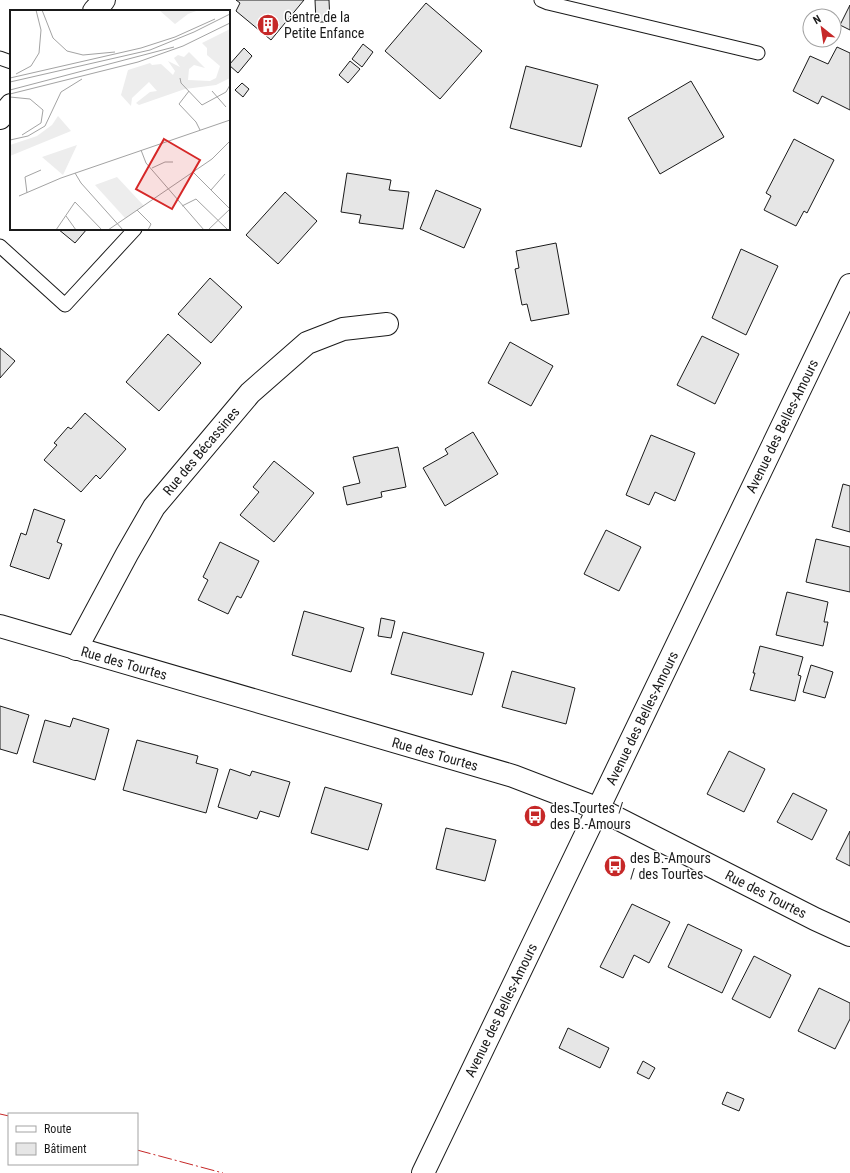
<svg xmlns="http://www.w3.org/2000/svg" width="850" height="1173" font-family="'Roboto Condensed',sans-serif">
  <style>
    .building { fill: #e6e6e6; stroke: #1a1a1a }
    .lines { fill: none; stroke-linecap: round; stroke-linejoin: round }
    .service-casing { stroke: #1a1a1a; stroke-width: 15 }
    .minor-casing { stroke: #1a1a1a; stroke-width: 24 }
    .tertiary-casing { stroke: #1a1a1a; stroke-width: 24 }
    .service { stroke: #fff; stroke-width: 13 }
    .minor { stroke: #fff; stroke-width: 22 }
    .tertiary { stroke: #fff; stroke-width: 22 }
    .power { stroke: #c62828; stroke-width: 1; stroke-dasharray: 14 3 2 3; stroke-linecap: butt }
    .labels { text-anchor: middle; stroke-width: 3; stroke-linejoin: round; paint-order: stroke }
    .poi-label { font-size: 14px; fill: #1a1a1a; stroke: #fff; text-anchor: start }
    .street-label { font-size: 14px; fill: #1a1a1a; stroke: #fff }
    .inset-road { fill: none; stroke: #a3a3a3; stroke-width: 1 }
    .view { fill: #d62828; fill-opacity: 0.15; stroke: #d62828; stroke-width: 2 }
    .inset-edge { fill: none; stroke: #1a1a1a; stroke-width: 2 }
  </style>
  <rect width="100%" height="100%" fill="#fff"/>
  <g class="building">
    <path d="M236 0H304L271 40 236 11 240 3Z"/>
    <path d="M315 0H329L330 22H316Z"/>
    <path d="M426 3 482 51 440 99 385 51Z"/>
    <path d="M850 5V30L840 25Z"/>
    <path d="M363 44 373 52 362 67 352 59Z"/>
    <path d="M837 47 850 53V110L822 96 818 104 793 91 810 56 828 64Z"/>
    <path d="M244 48 252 56 238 73 229 65Z"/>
    <path d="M350 61 360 69 348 83 339 75Z"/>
    <path d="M526 66 598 85 581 147 510 128Z"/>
    <path d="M691 81 724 137 660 174 628 118Z"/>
    <path d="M242 83 249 89 243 97 235 90Z"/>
    <path d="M794 139 834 160 807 213 804 211 796 226 764 210 771 196 766 193Z"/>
    <path d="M347 173 391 180 389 190 409 192 403 229 359 223 361 215 341 212Z"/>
    <path d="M436 190 481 209 464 248 420 229Z"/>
    <path d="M285 192 317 221 278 264 246 235Z"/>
    <path d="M58 229H87L75 243Z"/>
    <path d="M556 243 569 314 531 321 527 304 522 305 515 269 519 268 516 251Z"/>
    <path d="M741 249 778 266 746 335 712 318Z"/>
    <path d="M210 278 242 307 211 343 178 314Z"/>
    <path d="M168 334 201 363 159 411 126 382Z"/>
    <path d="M702 336 739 354 715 404 677 385Z"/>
    <path d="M510 342 553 366 531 406 488 383Z"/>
    <path d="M0 348 15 361 0 378Z"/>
    <path d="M85 413 126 449 100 479 96 475 81 492 44 460 57 445 54 443 68 427 71 429Z"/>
    <path d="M473 432 498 474 445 506 423 468 448 454 445 449Z"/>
    <path d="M651 435 695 453 675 501 655 492 649 505 626 495Z"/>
    <path d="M398 447 406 487 381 492 382 497 347 505 343 487 360 483 353 457Z"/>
    <path d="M274 461 314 493 274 542 240 515 259 492 253 487Z"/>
    <path d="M843 484 850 486V532L832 527Z"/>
    <path d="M34 509 65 520 57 542 62 544 49 579 10 566 21 533 26 535Z"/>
    <path d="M606 530 641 547 619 591 584 574Z"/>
    <path d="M816 539 850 547V592L806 582Z"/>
    <path d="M220 542 259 561 241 598 237 596 228 614 198 600 208 580 203 577Z"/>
    <path d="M787 592 828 602 824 622H828L823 646 776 635Z"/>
    <path d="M304 611 364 628 351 672 292 655Z"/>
    <path d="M381 618 395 621 391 638 378 636Z"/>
    <path d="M403 632 484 653 472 695 391 674Z"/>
    <path d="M760 646 803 657 798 675 801 676 795 701 750 690 755 673H753Z"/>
    <path d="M811 665 833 672 825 698 803 692Z"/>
    <path d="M512 671 575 688 566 724 502 707Z"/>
    <path d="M0 706 29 715 17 754 0 749Z"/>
    <path d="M73 718 109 729 95 780 33 762 45 720 70 727Z"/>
    <path d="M137 740 198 756 196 763 218 769 206 813 123 790Z"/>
    <path d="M729 751 765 769 744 812 707 794Z"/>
    <path d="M230 769 250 776 252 771 290 782 279 817 260 811 257 819 218 807Z"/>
    <path d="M325 787 382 804 368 850 311 833Z"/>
    <path d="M793 793 827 810 812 840 777 822Z"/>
    <path d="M446 828 496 840 485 881 436 869Z"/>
    <path d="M850 831V866L836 859Z"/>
    <path d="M632 904 670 922 649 963 634 955 623 978 600 967Z"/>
    <path d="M688 924 742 950 722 993 668 967Z"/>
    <path d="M754 956 791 975 770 1018 732 999Z"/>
    <path d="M819 988 850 1003V1019L835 1049 798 1031Z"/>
    <path d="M568 1028 609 1048 600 1068 559 1048Z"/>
    <path d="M643 1061 655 1068 649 1079 637 1073Z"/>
    <path d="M727 1092 744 1099 739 1111 722 1104Z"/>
  </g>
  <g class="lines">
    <g class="service-casing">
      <g id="service">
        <path d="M541 0 548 3 758 53"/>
        <path d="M0 58 11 62"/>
        <path d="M0 246 65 305 135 229"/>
      </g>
    </g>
    <g class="minor-casing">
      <g id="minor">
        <path d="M0 626 513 776 599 809 815 919 850 935"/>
        <path d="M76 649 127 554 154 507 250 393 307 343 343 329 387 324"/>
      </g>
    </g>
    <g class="tertiary-casing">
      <g id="tertiary">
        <path d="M94 11 104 0"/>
        <path d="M0 118 11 105"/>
        <path d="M423 1173 850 285"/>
      </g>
    </g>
    <use href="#service" class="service"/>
    <use href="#minor" class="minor"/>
    <use href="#tertiary" class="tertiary"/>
    <g class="power">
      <path d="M0 1114 9 1116"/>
      <path d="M137 1150 223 1173"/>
    </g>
  </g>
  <defs>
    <g id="building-disc" transform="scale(1.15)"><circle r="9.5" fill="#c62828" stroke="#fff"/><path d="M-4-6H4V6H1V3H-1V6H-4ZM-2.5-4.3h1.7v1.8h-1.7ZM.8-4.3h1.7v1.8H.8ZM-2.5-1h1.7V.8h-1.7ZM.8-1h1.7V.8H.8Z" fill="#fff"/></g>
    <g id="bus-disc" transform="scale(1.15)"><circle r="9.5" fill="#c62828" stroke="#fff"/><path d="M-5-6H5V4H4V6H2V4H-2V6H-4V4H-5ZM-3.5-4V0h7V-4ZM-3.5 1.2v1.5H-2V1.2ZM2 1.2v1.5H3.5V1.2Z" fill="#fff"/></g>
  </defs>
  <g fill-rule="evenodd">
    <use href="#building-disc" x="268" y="25"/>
    <use href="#bus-disc" x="535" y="816"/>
    <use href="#bus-disc" x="615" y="866"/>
  </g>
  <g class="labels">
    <g class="poi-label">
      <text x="284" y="22">Centre de la<tspan x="284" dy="16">Petite Enfance</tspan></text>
      <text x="550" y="813">des Tourtes /<tspan x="550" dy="16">des B.-Amours</tspan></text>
      <text x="630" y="863">des B.-Amours<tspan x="630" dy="16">/ des Tourtes</tspan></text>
    </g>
    <g class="street-label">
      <text transform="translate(782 426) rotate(-64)" y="5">Avenue des Belles-Amours</text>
      <text transform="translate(201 451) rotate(-50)" y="5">Rue des Bécassines</text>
      <text transform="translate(124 663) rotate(16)" y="5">Rue des Tourtes</text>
      <text transform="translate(642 718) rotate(-64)" y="5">Avenue des Belles-Amours</text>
      <text transform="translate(435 754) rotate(16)" y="5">Rue des Tourtes</text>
      <text transform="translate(766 894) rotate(27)" y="5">Rue des Tourtes</text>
      <text transform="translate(501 1010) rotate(-64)" y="5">Avenue des Belles-Amours</text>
    </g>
  </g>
  <g transform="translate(10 10)">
    <rect width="220" height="220" fill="#fff"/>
    <path d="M149 0H189L178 4 165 14ZM220 19V68L206 75 175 79 129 95 126 93 140 82 147 81 139 72 122 88 121 96 111 85 118 60 140 53 142 55 151 54 163 65 165 61 158 51 170 57 164 48 168 45 174 47 179 42 195 58 184 55 179 59 178 70 200 71 206 68 210 56 197 45V38L192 33ZM48 106 61 121 0 146V135L27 126 42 115ZM67 135 53 165 32 147ZM107 167 134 196 115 208 85 175Z" fill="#ededed"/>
    <path class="inset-road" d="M32 0 43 28 57 41 73 45 105 42M6 64 21 56 29 43 31 20 26 0M0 68 131 38 165 27 205 9M170 68 171 73 192 95 216 82 220 75M0 72 140 40 184 22 220 4M0 80 164 37M179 81 169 94 186 112 190 120M202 81 216 97M0 84 128 52 173 36 220 13M0 87 20 89 33 100 31 113 12 125M0 130 18 126 35 116 51 82 72 69M131 140 136 153 194 220M142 158 155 152H163M183 162 220 199M65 163 71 173 113 220M201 180 215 164M17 183 15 167 31 160M9 186 51 168 220 110M172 196 186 189 218 220M127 200 141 214 138 220M56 206 66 220M46 220 65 192 92 220M98 220 202 149 220 131M198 220 220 199"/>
    <path class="view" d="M154 129 190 150 162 199 126 179Z"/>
    <rect width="220" height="220" class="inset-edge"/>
  </g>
  <rect x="8" y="1113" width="130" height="52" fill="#ffffff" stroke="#a3a3a3"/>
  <rect x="16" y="1126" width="20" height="6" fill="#ffffff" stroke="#a3a3a3"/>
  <text x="44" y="1133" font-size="12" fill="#1a1a1a">Route</text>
  <rect x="16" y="1143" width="20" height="12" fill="#e6e6e6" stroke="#a3a3a3"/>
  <text x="44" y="1153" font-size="12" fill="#1a1a1a">Bâtiment</text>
  <g transform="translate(822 28) rotate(330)"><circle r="19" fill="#ffffff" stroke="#a3a3a3"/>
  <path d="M0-3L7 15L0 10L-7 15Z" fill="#c62828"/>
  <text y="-6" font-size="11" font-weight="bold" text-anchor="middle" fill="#1a1a1a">N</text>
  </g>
</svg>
